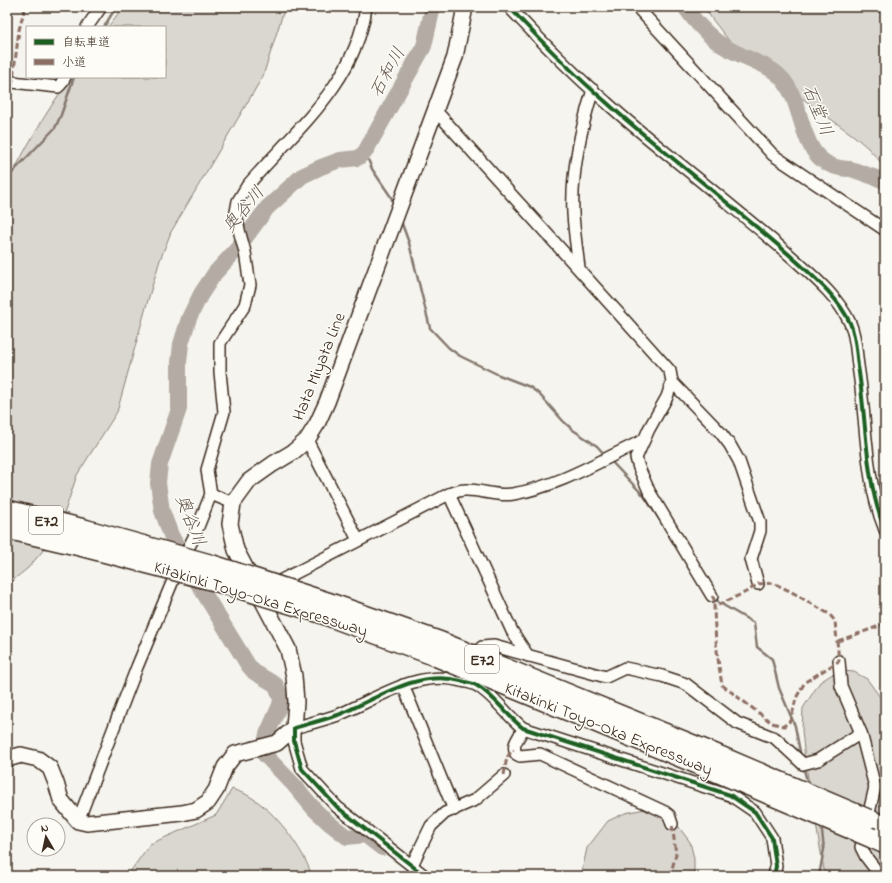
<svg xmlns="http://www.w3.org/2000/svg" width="892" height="883" font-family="'Indie Flower','Klee One',sans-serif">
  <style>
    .green { fill: #dad6d0; stroke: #8a8077 }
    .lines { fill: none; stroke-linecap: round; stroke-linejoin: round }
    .stream { stroke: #84786e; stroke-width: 2.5 }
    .river { stroke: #b4aca4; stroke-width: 16 }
    .street-casing { stroke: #3b2a1e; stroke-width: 14 }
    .secondary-casing { stroke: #3b2a1e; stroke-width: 18 }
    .highway-casing { stroke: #3b2a1e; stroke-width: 22 }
    .street { stroke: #fdfcf7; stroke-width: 11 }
    .secondary { stroke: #fdfcf7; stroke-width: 15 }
    .highway { stroke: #fdfcf7; stroke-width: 19 }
    .highway-bridge-casing { stroke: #3b2a1e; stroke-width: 22; stroke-linecap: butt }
    .highway-bridge { stroke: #fdfcf7; stroke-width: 19 }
    .quiet { stroke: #8d6e63; stroke-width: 3; stroke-dasharray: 6 3; stroke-linecap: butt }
    .cycleway-casing { stroke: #fdfcf7; stroke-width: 6 }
    .cycleway { stroke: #1b5e20; stroke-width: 4 }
    .labels { text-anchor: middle; stroke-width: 3; stroke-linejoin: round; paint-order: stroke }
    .shield { fill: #fdfcf7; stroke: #75695f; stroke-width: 1 }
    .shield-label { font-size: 16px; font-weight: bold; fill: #3b2a1e }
    .street-label { font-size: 17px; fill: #3b2a1e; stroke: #fdfcf7 }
    .water-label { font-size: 18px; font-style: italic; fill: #65584d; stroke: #fdfcf7 }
  </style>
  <rect width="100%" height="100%" fill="#f5f4ee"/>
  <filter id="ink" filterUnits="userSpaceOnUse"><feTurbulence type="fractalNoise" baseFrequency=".025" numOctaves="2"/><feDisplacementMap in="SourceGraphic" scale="8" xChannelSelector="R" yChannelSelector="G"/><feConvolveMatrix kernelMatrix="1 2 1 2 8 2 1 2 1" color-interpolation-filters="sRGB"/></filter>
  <g filter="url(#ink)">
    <g class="green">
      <path d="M123 7H285L263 76 171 232 160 260 148 300 117 412 77 475 64 514 52 536 41 553 28 568 7 585V185C26 146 46 112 71 77H165V27H108Z"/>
      <path d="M704 7H885V167L868 148 854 136 737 51 712 19Z"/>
      <path d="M843 671 854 672 867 679 885 704V876H825L805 761 802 730 803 708 820 682 831 675Z"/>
      <path d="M232 789C237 791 244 793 249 796 275 811 303 848 312 876H127L150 844 216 815Z"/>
      <path d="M645 809 659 812 672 818 690 842 694 858V876H581L587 848 608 821 625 813Z"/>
    </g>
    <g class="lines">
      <g class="stream">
        <path d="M104 27 116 7"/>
        <path d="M365 152 372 169 391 197 394 205"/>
        <path d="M7 178 55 128 61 115 74 77"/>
        <path d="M401 221 409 243 430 328 449 348 460 356 499 375 530 387 539 394 564 422 573 430 597 446 605 455"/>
        <path d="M610 460 644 496 669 534"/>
        <path d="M716 597 718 602 754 623 757 647 772 659 779 688 795 726 801 757"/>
        <path d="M803 766 808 785"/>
        <path d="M819 876 824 849 821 823"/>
      </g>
      <g class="river">
        <path d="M685 7C693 19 705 32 716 41 724 47 734 52 743 56 758 63 774 68 784 81 808 112 797 168 851 169L882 180 885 182"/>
        <path d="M382 848 365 835 347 837 329 823 315 810 294 785 263 753 267 734 280 705 281 699 276 685 254 672 248 665 194 577 171 535 162 511 158 483 160 464 179 409V362L181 344 189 318 201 294 215 273 237 249 267 208 302 176 321 167 340 160 358 158 365 152 424 46 433 7"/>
      </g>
      <g class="street-casing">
        <g id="street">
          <path d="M509 7C540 40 572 73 606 102 639 132 674 159 708 187 737 211 766 234 794 259 815 278 838 297 850 323 856 336 856 351 858 366 867 420 864 478 885 530"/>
          <path d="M637 7 773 155 885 230"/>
          <path d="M87 27 101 7"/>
          <path d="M12 82 58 87 61 84 65 77"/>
          <path d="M436 111C514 198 593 284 670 371L672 382 667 397 649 429 636 458 639 468 649 491 712 596"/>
          <path d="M579 268C577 250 574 232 573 213 571 174 581 127 593 90"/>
          <path d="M672 382 720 432 730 445 739 461 760 522V531L751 559 758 584"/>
          <path d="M307 440 358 540"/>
          <path d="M449 494 512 631 528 656"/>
          <path d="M233 503 211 494 207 470 224 412 220 372V343L245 305 250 285 245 252 239 230 236 212 238 201 247 186C294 131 356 83 366 7"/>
          <path d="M272 585 449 494C454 493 459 490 464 490 480 489 497 497 513 494 560 486 601 460 644 440"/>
          <path d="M471 658 482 647 494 646 606 677 625 668 662 676 686 684 737 723 775 738 803 764 818 760 861 733"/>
          <path d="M839 661 841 686 861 733 875 787 861 847 866 857 876 870V876"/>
          <path d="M403 685 454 810"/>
          <path d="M523 728C520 738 511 743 516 754L520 756 540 754 665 812 669 815 672 824"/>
          <path d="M78 821 137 667 179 566 194 537 211 494"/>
          <path d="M412 865 431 826 445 813 475 800 504 775"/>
          <path d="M425 876 337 807 302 769 294 741V728C308 724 323 720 338 715 377 699 417 669 461 681 466 682 472 683 476 685 495 696 506 715 523 728L730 795 755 812 772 838 776 866 774 876"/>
        </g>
      </g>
      <g class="secondary-casing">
        <path id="secondary" d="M7 759 21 755 38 759 50 768 56 783 61 800 78 821 87 823 182 813 196 810 208 802 216 790 225 767 235 754 277 743 294 728 296 702 294 676 288 649 236 550 230 524 233 503 249 481 273 464 293 452 307 440 317 424 327 402 455 57 465 7"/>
      </g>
      <g class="highway-casing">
        <g id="highway">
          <path d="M7 510 84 529"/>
          <path d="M7 529 80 546"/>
          <path d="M868 819 885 826"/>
          <path d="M872 838 885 844"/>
        </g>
      </g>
      <use href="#street" class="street"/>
      <use href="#secondary" class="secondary"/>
      <use href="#highway" class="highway"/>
      <g class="highway-bridge-casing">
        <g id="highway-bridge">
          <path d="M84 529 213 565 327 602 441 642 713 753 868 819"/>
          <path d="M80 546 211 580 320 613 430 654 707 768 872 838"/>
        </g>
      </g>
      <use href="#highway-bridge" class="highway-bridge"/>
      <g class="quiet">
        <path d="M7 111 10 102 19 30 25 7"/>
        <path d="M712 596 714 599C714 628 717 656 722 685L772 723 784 726 791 720 796 698 805 682 839 661 835 621 829 614 790 591 773 583 758 584 748 591 714 607"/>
        <path d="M838 641 885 624"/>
        <path d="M504 775C506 765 505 755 514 750"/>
        <path d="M670 876 676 854 672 824"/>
      </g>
      <g class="cycleway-casing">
        <g id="cycleway">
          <path d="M509 7C540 40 572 73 606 102 639 132 674 159 708 187 737 211 766 234 794 259 815 278 838 297 850 323 856 336 856 351 858 366 867 420 864 478 885 530"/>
          <path d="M425 876 337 807 302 769 294 741V728C308 724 323 720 338 715 377 699 417 669 461 681 466 682 472 683 476 685 495 696 506 715 523 728L730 795 755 812 772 838 776 866 774 876"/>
        </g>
      </g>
      <use href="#cycleway" class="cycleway"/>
    </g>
  </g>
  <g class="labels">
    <g class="shield">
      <rect x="29" y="506" width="34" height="28" rx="3"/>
      <rect x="465" y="645" width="34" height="28" rx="3"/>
    </g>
    <g class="shield-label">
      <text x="46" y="526">E72</text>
      <text x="482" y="665">E72</text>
    </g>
    <g class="street-label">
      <text transform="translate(318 366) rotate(-68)" y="6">Hata Miyata Line</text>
      <text transform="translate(261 598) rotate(17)" y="6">Kitakinki Toyo-Oka Expressway</text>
      <text transform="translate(609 728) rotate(22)" y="6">Kitakinki Toyo-Oka Expressway</text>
    </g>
    <g class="water-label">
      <text transform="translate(387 72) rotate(-61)" y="6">石和川</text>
      <text transform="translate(818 110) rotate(68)" y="6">石堂川</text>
      <text transform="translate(243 209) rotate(-50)" y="6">奥谷川</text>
      <text transform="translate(191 520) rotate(69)" y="6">奥谷川</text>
    </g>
  </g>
  <rect width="892" height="883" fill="none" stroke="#fdfcf7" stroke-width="24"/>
  <rect x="12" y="12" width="868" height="859" fill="none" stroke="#3b2a1e" stroke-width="1.5" filter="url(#ink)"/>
  <rect x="26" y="26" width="140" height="52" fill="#fdfcf7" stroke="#afa8a0"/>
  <rect x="34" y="39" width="20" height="6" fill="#1b5e20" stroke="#afa8a0"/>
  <text x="62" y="46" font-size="12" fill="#3b2a1e">自転車道</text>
  <rect x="34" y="59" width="20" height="6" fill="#8d6e63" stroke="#afa8a0"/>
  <text x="62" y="66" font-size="12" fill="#3b2a1e">小道</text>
  <g transform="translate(46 837) rotate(351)"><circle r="19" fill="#fdfcf7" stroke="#afa8a0"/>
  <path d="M0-3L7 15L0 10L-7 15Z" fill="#3b2a1e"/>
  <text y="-6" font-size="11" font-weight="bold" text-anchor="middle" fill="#3b2a1e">N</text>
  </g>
</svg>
